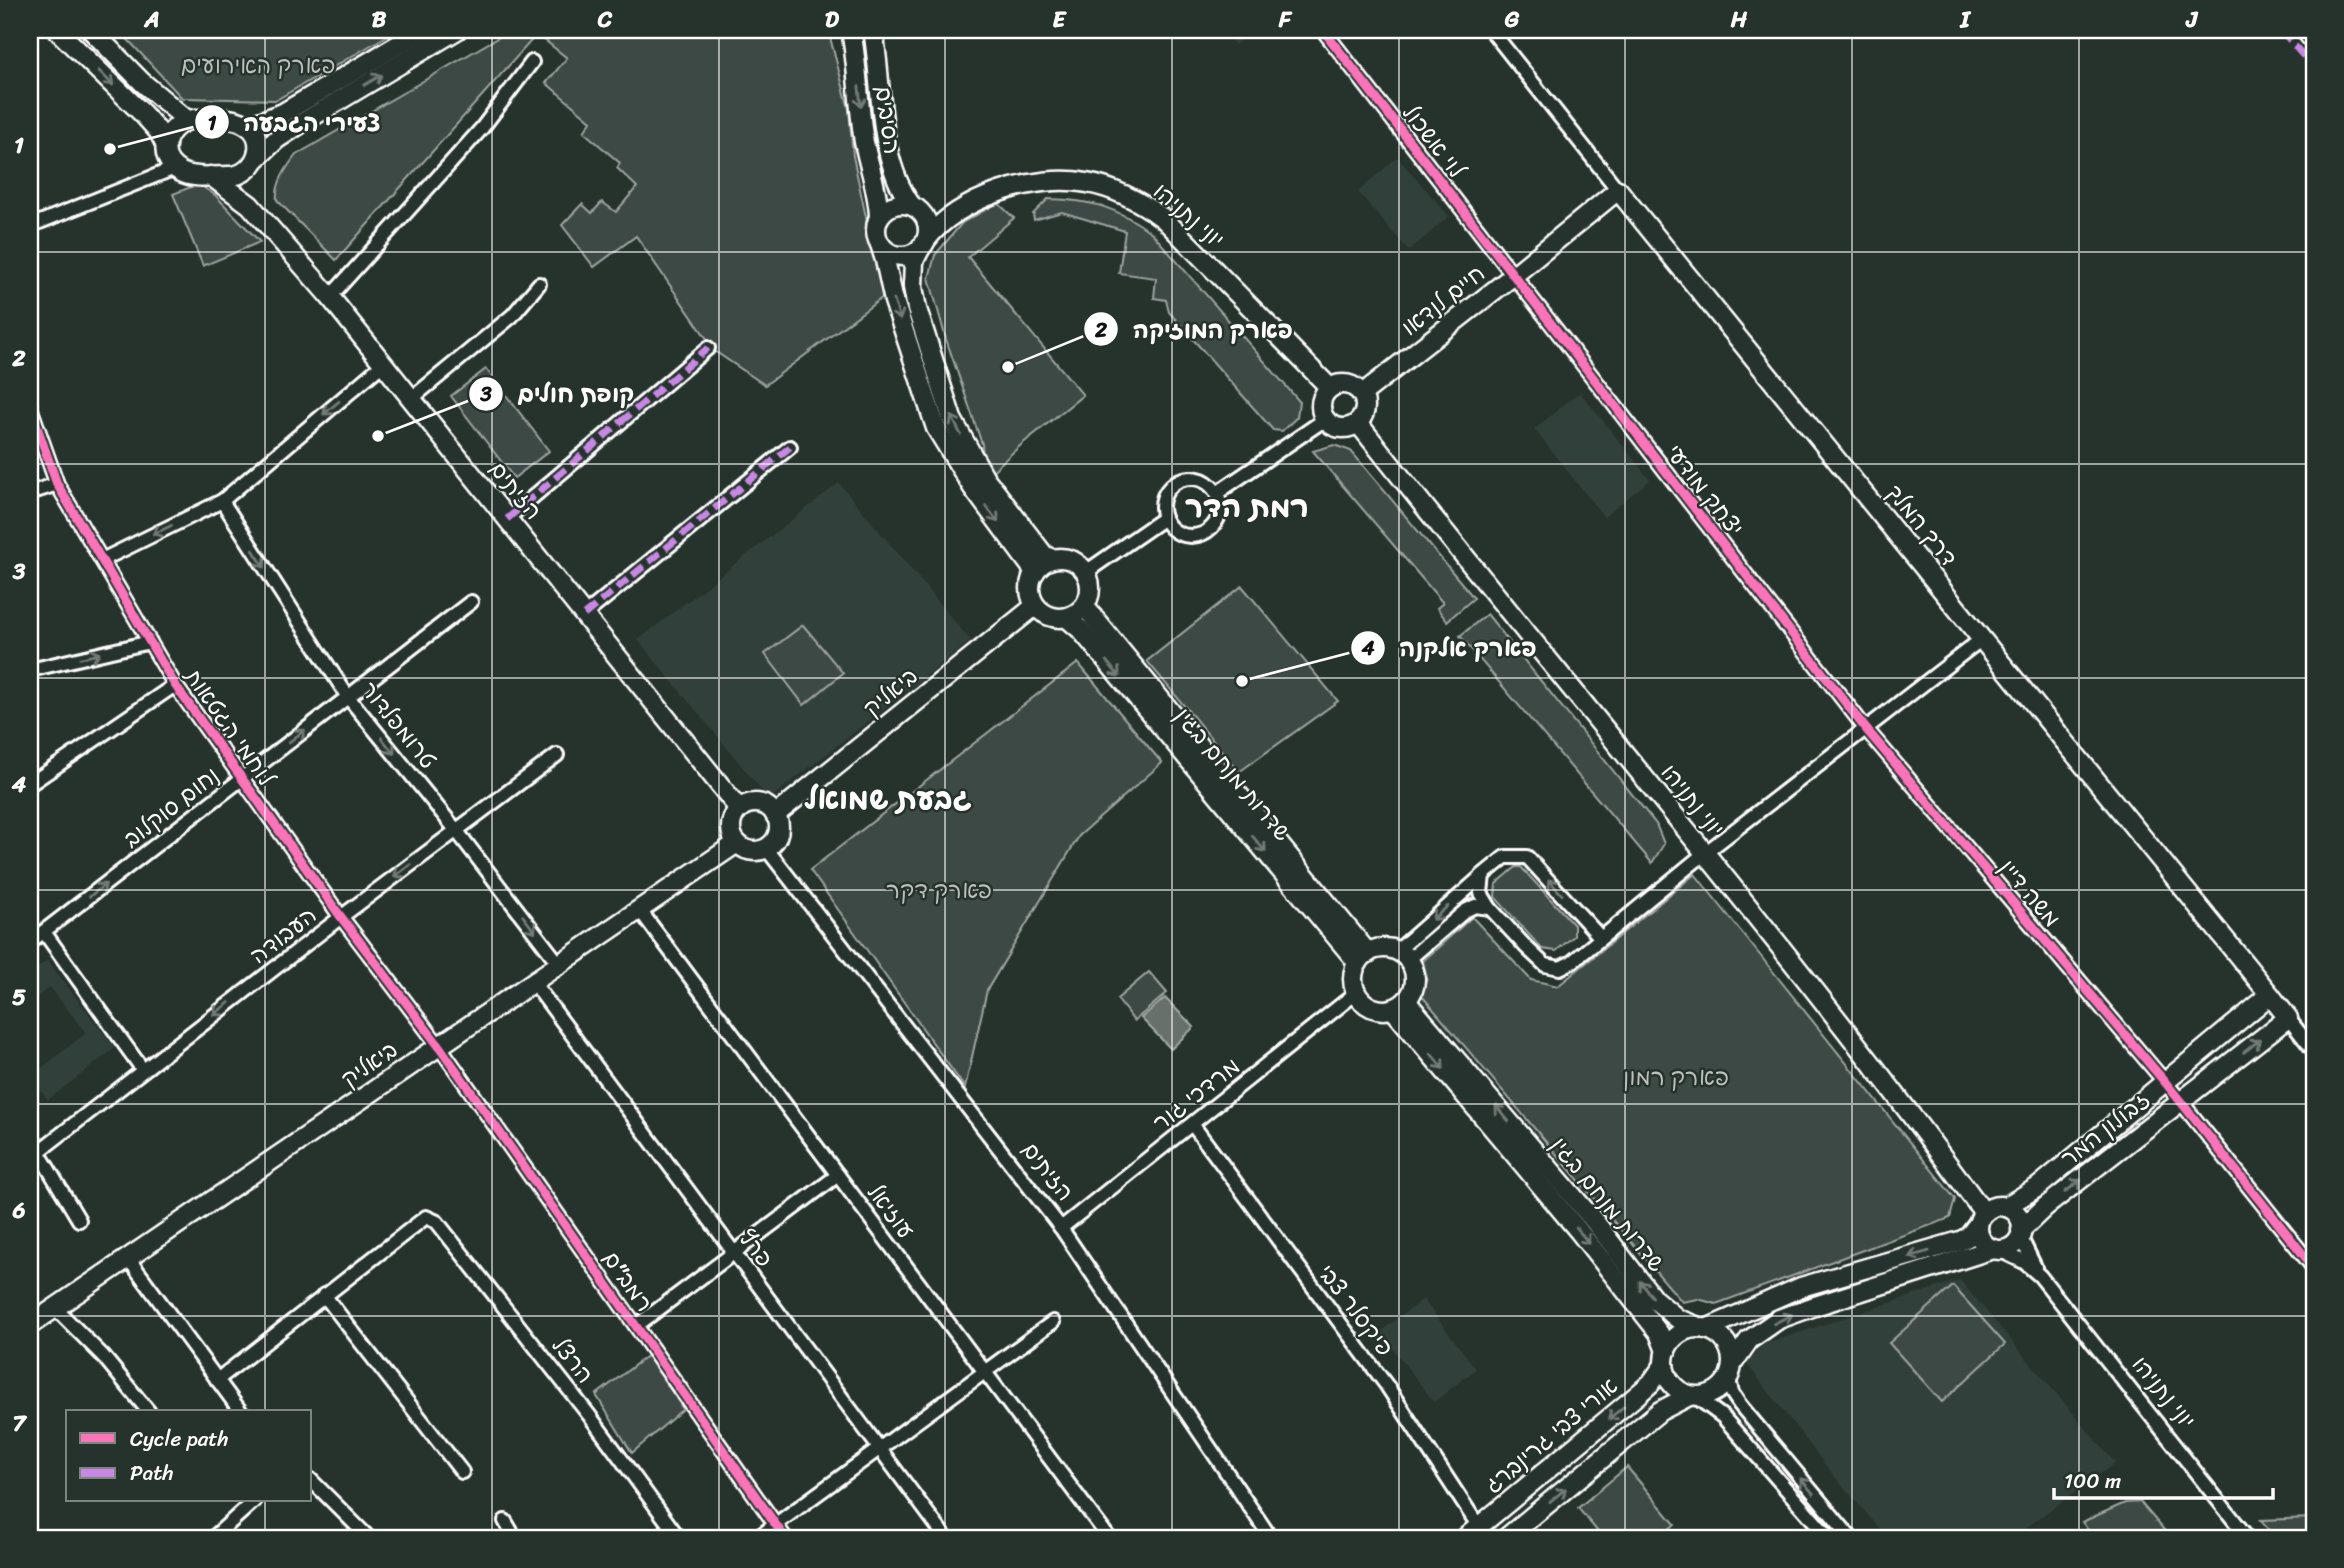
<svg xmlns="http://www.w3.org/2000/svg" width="2344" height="1568" font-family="Sriracha,'Playpen Sans Hebrew',sans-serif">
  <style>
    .built { fill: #333f3a }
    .green { fill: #3e4944; stroke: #9ea4a2; stroke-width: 2 }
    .water { fill: #67706c; stroke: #a4a9a7; stroke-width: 2 }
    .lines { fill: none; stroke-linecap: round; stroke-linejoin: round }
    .street-casing { stroke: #fff; stroke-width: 18 }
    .secondary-casing { stroke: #fff; stroke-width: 23 }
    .street { stroke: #26332d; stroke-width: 12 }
    .secondary { stroke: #26332d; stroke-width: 18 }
    .quiet { stroke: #c787e3; stroke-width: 7; stroke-dasharray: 14 7; stroke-linecap: butt }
    .cycleway-casing { stroke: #26332d; stroke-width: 13 }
    .cycleway { stroke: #fb73b8; stroke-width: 9 }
    .oneway { stroke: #727a76 }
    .grid { fill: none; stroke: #fff; stroke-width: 2; stroke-opacity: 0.55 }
    .labels { text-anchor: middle; stroke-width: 5; stroke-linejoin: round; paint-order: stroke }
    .park-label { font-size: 23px; fill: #bbbfbe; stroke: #26332d }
    .street-label { font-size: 23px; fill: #fff; stroke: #26332d }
    .district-label { font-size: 30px; font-weight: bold; fill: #fff; stroke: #26332d }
    .leader { fill: none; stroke: #fff; stroke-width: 2.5 }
    .callout-dot { fill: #fff; stroke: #26332d; stroke-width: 2.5 }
    .mark-label { font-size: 21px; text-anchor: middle; font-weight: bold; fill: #111 }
    .callout-label { font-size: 24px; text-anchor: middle; font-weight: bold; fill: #fff; stroke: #26332d; stroke-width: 5; stroke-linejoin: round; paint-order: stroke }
    .neatline { fill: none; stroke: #fff; stroke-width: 2.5 }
    .grid-label { font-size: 23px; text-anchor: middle; font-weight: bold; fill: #fff }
  </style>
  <rect width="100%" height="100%" fill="#26332d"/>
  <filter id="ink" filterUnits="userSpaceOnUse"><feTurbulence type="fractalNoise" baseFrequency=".0143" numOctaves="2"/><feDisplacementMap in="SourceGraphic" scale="14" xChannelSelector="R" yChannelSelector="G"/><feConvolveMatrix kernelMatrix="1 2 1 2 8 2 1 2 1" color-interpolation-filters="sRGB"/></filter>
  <g filter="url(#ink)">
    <g class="built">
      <path d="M1222 30H1254L1235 45Z"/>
      <path d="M1397 157 1449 216 1409 251 1358 192Z"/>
      <path d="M1580 392 1650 480 1604 517 1534 429Z"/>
      <path d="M839 483 971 641 769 799 638 640Z"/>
      <path d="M47 960 115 1048 48 1100 30 1077 86 1033 50 987 30 1002V974Z"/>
      <path d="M1960 1280 2115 1463 2012 1538H1888L1834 1476 1747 1364 1762 1345Z"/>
      <path d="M1423 1299 1476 1369 1434 1402 1380 1332Z"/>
    </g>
    <g class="green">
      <path d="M119 30H397L276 100 182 98Z"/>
      <path d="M511 30H828L849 109 853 156 883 297 765 385 716 352 636 236 594 267 562 225 582 204 592 213 602 202 616 212 637 187 617 168 620 163 584 132 591 121 546 83 567 58 537 34 336 260 277 200C275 184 286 168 296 155Z"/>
      <path d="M198 184 215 195 260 242 203 266 173 194Z"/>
      <path d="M1048 199C1091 200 1117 207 1152 233L1299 401 1297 417 1282 431 1273 430 1169 312 1166 300 1154 298 1156 278 1119 273 1125 231 1062 212 1034 220 1033 214Z"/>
      <path d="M998 203 1014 218 968 257 1083 395 1022 444 985 478 982 444 946 339 929 278 935 255 962 223Z"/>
      <path d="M486 369 549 451 514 478 451 396Z"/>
      <path d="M1334 445 1351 451 1474 598 1447 621 1437 608 1443 603 1313 451Z"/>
      <path d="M1242 586 1338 701 1239 772 1147 661Z"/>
      <path d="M1487 614 1656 824 1664 844 1652 863 1460 636Z"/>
      <path d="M803 625 843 673 804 705 765 654Z"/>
      <path d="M1078 663 1162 763 1079 836 987 990 965 1088 810 870Z"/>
      <path d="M1516 867H1521L1574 925V936L1556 951 1542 949 1495 897 1496 884Z"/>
      <path d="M1695 874 1955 1199 1950 1218 1716 1304 1698 1299 1682 1302 1422 996 1427 978 1423 961 1472 917 1531 980 1558 986Z"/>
      <path d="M1149 972 1167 993 1134 1021 1117 999Z"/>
      <path d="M1953 1286 2005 1344 1942 1402 1889 1343Z"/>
      <path d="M648 1355 683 1409 632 1453 596 1395Z"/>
      <path d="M1627 1467 1675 1524 1659 1538H1603L1578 1508Z"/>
      <path d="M2140 1502 2171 1538H2094L2082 1522 2125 1503Z"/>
      <path d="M2314 1518V1538H2276L2260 1520Z"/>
    </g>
    <path class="water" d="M1165 998 1194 1027 1171 1049 1141 1018Z"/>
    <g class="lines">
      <g class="street-casing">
        <g id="street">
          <path d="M1323 30 1866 729 2165 1082 2314 1268"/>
          <path d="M1491 30 1618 190"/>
          <path d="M30 226 175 168"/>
          <path d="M330 297 482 128 532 62"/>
          <path d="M411 399 512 316 539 284"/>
          <path d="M30 407 57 484 175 685 341 917 439 1046 785 1538"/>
          <circle cx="1191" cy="507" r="29"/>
          <path d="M30 493 57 484"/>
          <path d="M1217 493 1324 420"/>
          <path d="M222 501 348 697 456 830 559 964"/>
          <path d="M507 519 708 348"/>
          <path d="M102 560 222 501 383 364"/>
          <path d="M1086 572 1164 518"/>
          <path d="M584 615 790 447"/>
          <path d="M30 670 150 642"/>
          <path d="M30 784 175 685"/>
          <path d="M766 848 1061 1228 1271 1538"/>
          <path d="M639 909 1109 1538"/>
          <path d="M44 932 143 1070"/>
          <path d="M1601 938 1527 857H1505L1483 875 1481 893 1490 908 1526 947 1545 965 1560 968 1572 962 1705 853 1983 638"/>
          <path d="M30 942 471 602"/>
          <path d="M1397 951 1483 875"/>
          <path d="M1408 960 1465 911 1475 906 1490 908"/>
          <path d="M533 982 946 1538"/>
          <path d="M2288 1018 2314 1051"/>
          <path d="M1192 1124 1387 1386 1479 1527"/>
          <path d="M30 1138 79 1220"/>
          <path d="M38 1152 341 917 557 755"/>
          <path d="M1061 1228 1356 993"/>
          <path d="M2020 1236 2035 1267"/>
          <path d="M1999 1250 2024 1262 2040 1276 2248 1538"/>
          <path d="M128 1258 241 1412"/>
          <path d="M324 1295 462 1472"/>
          <path d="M55 1308 103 1356 149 1412"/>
          <path d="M636 1326 838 1175"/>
          <path d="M1729 1379 1732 1393 1740 1405 1851 1538"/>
          <path d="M217 1380 426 1217 437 1222 589 1415 679 1538"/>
          <path d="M1696 1397 1723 1417 1829 1538"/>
          <path d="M310 1479 369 1538"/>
          <path d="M505 1521 515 1538"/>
          <path d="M213 1538 255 1500"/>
          <path d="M757 1538 1053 1322"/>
        </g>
      </g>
      <g class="secondary-casing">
        <g id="secondary">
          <path d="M57 30 143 114 159 132 166 146"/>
          <path d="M91 30 142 82 187 120"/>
          <path d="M851 30C858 67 858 105 864 142 869 167 878 191 879 216"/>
          <path d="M873 30C883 87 877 157 911 205"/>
          <path d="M2305 30 2314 41"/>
          <path d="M195 119C210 119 230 116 243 123 271 136 257 176 229 176 215 176 194 179 181 172 153 157 166 122 195 119Z"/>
          <path d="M248 126 283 113 423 30"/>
          <path d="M256 159 277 139 300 124 457 30"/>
          <path d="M211 176 250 205 330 297 739 809"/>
          <circle cx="902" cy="230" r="26"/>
          <path d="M926 240C957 198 1036 173 1087 183 1116 188 1140 201 1164 219L1330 388"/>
          <path d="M880 244 885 260 894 301 936 428 973 488 1035 572"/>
          <path d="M921 247 914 261 913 287 917 309 952 419 985 478 1044 555 1052 559"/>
          <circle cx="1343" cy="406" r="22"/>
          <path d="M1362 394 1514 275 1618 190 2270 995 2288 1018 2045 1207 2021 1230"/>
          <path d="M1358 423C1566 687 1786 942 1984 1213"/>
          <circle cx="1060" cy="588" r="30"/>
          <path d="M1085 607 1368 953"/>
          <path d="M1067 618 1081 630 1358 963"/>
          <circle cx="755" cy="827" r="24"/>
          <path d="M775 815 1035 606"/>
          <circle cx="1384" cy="979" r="31"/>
          <path d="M1406 1001 1595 1222 1654 1299 1678 1319 1701 1328"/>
          <path d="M1393 1009 1578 1230 1659 1333 1666 1351"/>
          <circle cx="2000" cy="1228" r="22"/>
          <path d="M2005 1207 2038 1187 2270 995"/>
          <path d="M30 1325 737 843"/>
          <circle cx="1698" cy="1362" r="34"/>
          <path d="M1706 1329 1801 1287 1960 1241 1968 1237 1978 1224"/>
          <path d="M1733 1363 1749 1340 1779 1319 1815 1306 1993 1249"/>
          <path d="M1465 1538 1636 1396 1651 1383 1664 1365"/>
          <path d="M1506 1538 1660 1411 1689 1396"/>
        </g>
      </g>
      <use href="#street" class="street"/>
      <use href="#secondary" class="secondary"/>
      <g class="quiet">
        <path d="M2281 30 2314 68"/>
        <path d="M507 519 708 348"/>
        <path d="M584 615 790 447"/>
      </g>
      <g class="cycleway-casing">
        <g id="cycleway">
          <path d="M1323 30 1866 729 2165 1082 2314 1268"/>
          <path d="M30 407 57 484 175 685 341 917 439 1046 785 1538"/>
        </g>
      </g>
      <use href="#cycleway" class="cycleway"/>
    </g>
    <defs><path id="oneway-shaft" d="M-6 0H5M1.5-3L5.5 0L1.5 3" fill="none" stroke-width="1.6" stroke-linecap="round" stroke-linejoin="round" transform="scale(1.75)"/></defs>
    <g class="oneway">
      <use href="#oneway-shaft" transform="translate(106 78) rotate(45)"/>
      <use href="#oneway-shaft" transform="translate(373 80) rotate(-31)"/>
      <use href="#oneway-shaft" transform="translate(860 97) rotate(84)"/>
      <use href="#oneway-shaft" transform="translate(897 310) rotate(72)"/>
      <use href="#oneway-shaft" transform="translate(331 408) rotate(140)"/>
      <use href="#oneway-shaft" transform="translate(956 425) rotate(-117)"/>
      <use href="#oneway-shaft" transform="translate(992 514) rotate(53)"/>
      <use href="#oneway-shaft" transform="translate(162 530) rotate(154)"/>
      <use href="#oneway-shaft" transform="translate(259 559) rotate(57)"/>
      <use href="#oneway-shaft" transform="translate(90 656) rotate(-13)"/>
      <use href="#oneway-shaft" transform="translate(1113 669) rotate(50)"/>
      <use href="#oneway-shaft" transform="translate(297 736) rotate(-38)"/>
      <use href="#oneway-shaft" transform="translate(388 746) rotate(51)"/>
      <use href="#oneway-shaft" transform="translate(1259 844) rotate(50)"/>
      <use href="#oneway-shaft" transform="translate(402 871) rotate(143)"/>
      <use href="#oneway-shaft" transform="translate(1555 887) rotate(-132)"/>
      <use href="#oneway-shaft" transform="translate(98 890) rotate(-38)"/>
      <use href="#oneway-shaft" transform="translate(1440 913) rotate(139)"/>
      <use href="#oneway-shaft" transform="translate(529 924) rotate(53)"/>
      <use href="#oneway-shaft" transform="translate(221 1009) rotate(142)"/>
      <use href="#oneway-shaft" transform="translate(2252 1046) rotate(-38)"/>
      <use href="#oneway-shaft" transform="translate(1437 1061) rotate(50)"/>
      <use href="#oneway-shaft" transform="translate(1502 1113) rotate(-130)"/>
      <use href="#oneway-shaft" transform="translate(2073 1186) rotate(-38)"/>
      <use href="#oneway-shaft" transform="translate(1583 1236) rotate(51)"/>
      <use href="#oneway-shaft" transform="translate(1919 1254) rotate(164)"/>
      <use href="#oneway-shaft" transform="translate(1646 1289) rotate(-129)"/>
      <use href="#oneway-shaft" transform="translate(1783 1319) rotate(-27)"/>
      <use href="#oneway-shaft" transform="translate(1616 1413) rotate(140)"/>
      <use href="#oneway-shaft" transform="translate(1807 1486) rotate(-130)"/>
      <use href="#oneway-shaft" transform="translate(1558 1495) rotate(-40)"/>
    </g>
  </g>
  <path class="grid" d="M265 30V1412M492 30V1538M719 30V1538M945 30V1538M1172 30V1538M1399 30V1538M1625 30V1538M1852 30V1538M2079 30V1538M30 252H2314M30 464H2314M30 678H2314M30 890H2314M30 1104H2314M30 1316H2314M265 1500V1538"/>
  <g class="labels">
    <g class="park-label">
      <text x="258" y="73">פארק האירועים</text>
      <text x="939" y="898">פארק דקר</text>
      <text x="1676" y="1085">פארק רמון</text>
    </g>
    <g class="street-label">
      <text transform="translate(888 120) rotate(82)" y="8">הסיבים</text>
      <text transform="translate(1434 141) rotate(52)" y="8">לוי אשכול</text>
      <text transform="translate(1189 215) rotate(41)" y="8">יוני נתניהו</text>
      <text transform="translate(1443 300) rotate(-38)" y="8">חיים לנדאו</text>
      <text transform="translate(516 490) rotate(51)" y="8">הזיתים</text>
      <text transform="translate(1705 490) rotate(52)" y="8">יצחק מודעי</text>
      <text transform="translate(1922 525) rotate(51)" y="8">דרך המלך</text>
      <text transform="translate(890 692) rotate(-39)" y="8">ביאליק</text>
      <text transform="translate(399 725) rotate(51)" y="8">טרומפלדור</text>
      <text transform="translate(230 727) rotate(55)" y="8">לוחמי הגטאות</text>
      <text transform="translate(1233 774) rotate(50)" y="8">שדרות מנחם בגין</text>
      <text transform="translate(1693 800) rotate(51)" y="8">יוני נתניהו</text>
      <text transform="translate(171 807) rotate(-38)" y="8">נחום סוקלוב</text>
      <text transform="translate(2030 893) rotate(50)" y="8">משה דיין</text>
      <text transform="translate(283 935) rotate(-38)" y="8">העבודה</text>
      <text transform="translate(369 1064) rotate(-34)" y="8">ביאליק</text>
      <text transform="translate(1196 1094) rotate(-38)" y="8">מרדכי גור</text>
      <text transform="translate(2105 1129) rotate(-38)" y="8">זבולון המר</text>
      <text transform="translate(1048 1171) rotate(52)" y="8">הזיתים</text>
      <text transform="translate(1608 1204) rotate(51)" y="8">שדרות מנחם בגין</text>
      <text transform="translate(891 1211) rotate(53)" y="8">עוזיאל</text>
      <text transform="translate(756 1248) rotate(53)" y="8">פרץ</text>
      <text transform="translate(628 1281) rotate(55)" y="8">רמב"ם</text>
      <text transform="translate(1356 1310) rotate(53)" y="8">פיקסלר צבי</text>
      <text transform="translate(573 1360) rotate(52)" y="8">הרצל</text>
      <text transform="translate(2164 1392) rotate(51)" y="8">יוני נתניהו</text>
      <text transform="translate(1551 1435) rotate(-40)" y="8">אורי צבי גרינברג</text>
    </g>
    <g class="district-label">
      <text x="1247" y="517">רמת הדר</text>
      <text x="888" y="809">גבעת שמואל</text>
    </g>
  </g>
  <path class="leader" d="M110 149L212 122M1008 367L1101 329M378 436L486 394M1242 681L1368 648"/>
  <g class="callout-dot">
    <circle cx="110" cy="149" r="7"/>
    <circle cx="1008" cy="367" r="7"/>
    <circle cx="378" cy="436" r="7"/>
    <circle cx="1242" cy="681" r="7"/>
    <circle cx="212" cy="122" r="18"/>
    <circle cx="1101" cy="329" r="18"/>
    <circle cx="486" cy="394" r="18"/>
    <circle cx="1368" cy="648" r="18"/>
  </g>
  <g class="mark-label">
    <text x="212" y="130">1</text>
    <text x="1101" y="337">2</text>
    <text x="486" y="401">3</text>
    <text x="1368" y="655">4</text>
  </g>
  <g class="callout-label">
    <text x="312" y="131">צעירי הגבעה</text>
    <text x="1213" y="338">פארק המוזיקה</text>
    <text x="576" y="402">קופת חולים</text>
    <text x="1468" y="656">פארק אלקנה</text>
  </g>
  <rect width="2344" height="1568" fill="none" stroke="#26332d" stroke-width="77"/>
  <rect x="66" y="1410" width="245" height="91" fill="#26332d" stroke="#7d8581" stroke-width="2"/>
  <rect x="80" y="1433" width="35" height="10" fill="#fb73b8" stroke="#7d8581" stroke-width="2"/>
  <text x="130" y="1446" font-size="21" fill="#ffffff">Cycle path</text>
  <rect x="80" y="1468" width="35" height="10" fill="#c787e3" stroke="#7d8581" stroke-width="2"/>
  <text x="130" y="1480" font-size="21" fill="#ffffff">Path</text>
  <path d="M2054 1488v10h219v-10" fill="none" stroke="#ffffff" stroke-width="3.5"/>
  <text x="2064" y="1488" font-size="21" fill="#ffffff" stroke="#26332d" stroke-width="5" paint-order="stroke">100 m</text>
  <rect x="38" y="38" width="2268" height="1492" class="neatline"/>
  <g class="grid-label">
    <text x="152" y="27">A</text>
    <text x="379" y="27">B</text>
    <text x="605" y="27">C</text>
    <text x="832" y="27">D</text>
    <text x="1059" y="27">E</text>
    <text x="1285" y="27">F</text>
    <text x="1512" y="27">G</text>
    <text x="1739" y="27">H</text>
    <text x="1965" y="27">I</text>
    <text x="2192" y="27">J</text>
    <text x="19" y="153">1</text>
    <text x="19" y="366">2</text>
    <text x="19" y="579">3</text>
    <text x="19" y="792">4</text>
    <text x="19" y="1005">5</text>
    <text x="19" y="1218">6</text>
    <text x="19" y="1431">7</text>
  </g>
</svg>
